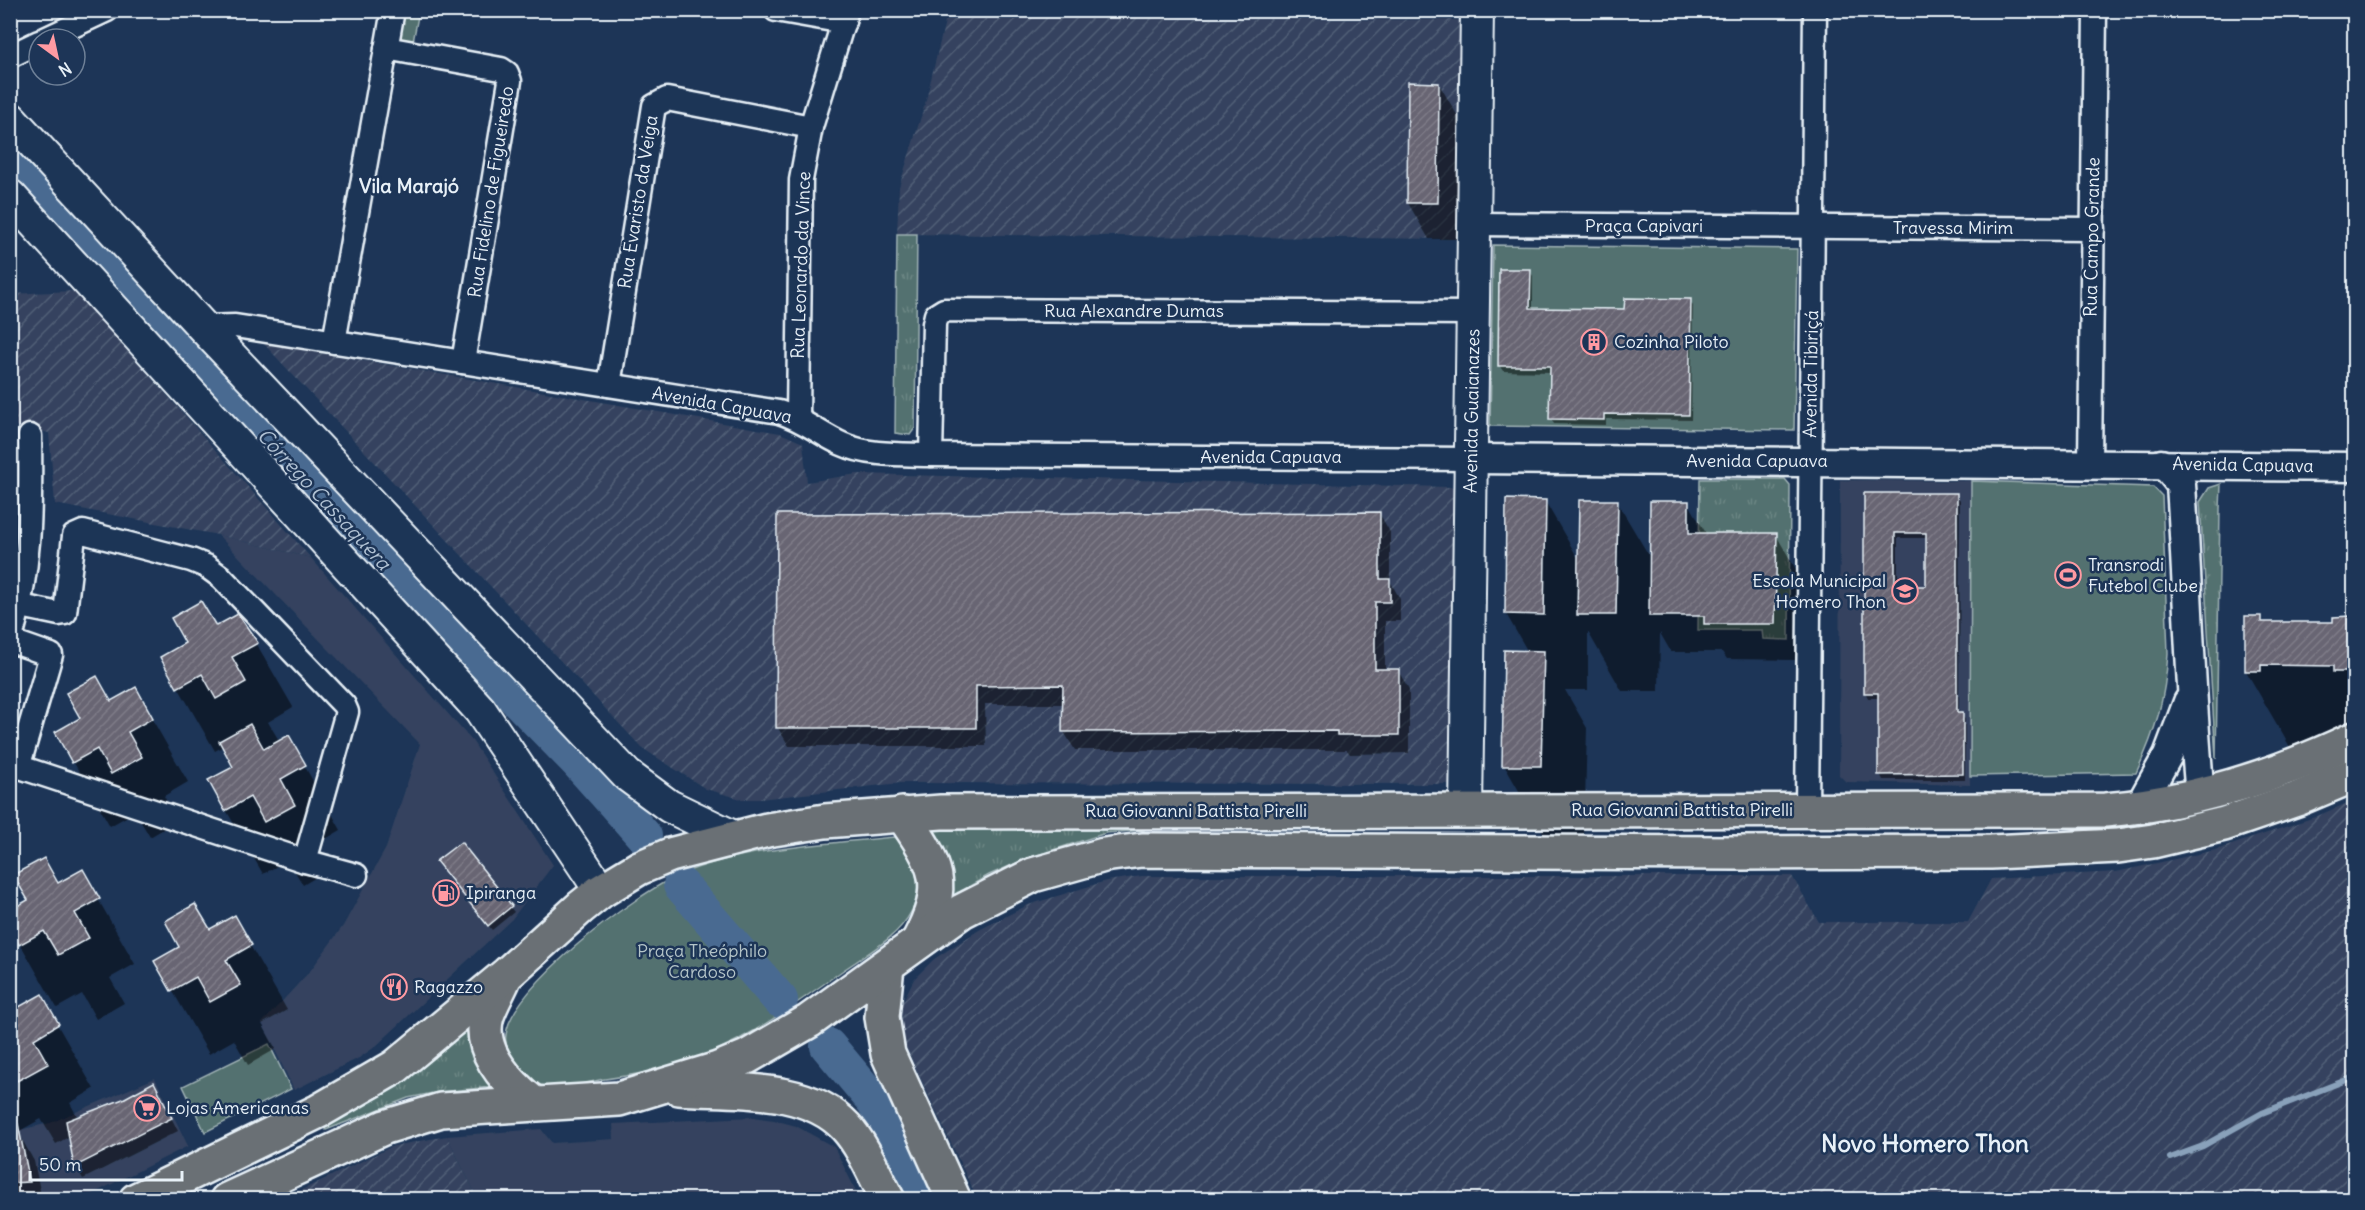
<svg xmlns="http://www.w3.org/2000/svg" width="2365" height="1210" font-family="Delius,sans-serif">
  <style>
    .built { fill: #34435f }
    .industrial { fill: url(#industrial-furrows) }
    .grass { fill: url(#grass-tufts); stroke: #9eb1b4; stroke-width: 1.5 }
    .park { fill: #53716f; stroke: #9eb1b4; stroke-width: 1.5 }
    .shadow { fill: #0007; fill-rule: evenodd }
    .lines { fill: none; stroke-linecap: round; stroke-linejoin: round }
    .stream { stroke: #89a1ba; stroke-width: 6 }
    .river { stroke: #4a6b91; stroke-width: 36 }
    .building { fill: url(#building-hatch); stroke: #e8f1f8; stroke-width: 1.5; fill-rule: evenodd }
    .minor-casing { stroke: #e8f1f8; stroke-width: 27 }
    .tertiary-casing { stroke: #e8f1f8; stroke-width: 33 }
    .secondary-casing { stroke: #e8f1f8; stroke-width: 36 }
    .trunk-casing { stroke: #e8f1f8; stroke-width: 38 }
    .minor { stroke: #1d3557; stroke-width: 22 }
    .tertiary { stroke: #1d3557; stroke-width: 28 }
    .secondary { stroke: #1d3557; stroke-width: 32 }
    .trunk { stroke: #6a7074; stroke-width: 33 }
    .labels { text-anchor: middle; stroke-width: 5; stroke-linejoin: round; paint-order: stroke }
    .street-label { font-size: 18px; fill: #e8f1f8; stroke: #1d3557 }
    .poi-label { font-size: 18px; fill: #e8f1f8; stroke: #1d3557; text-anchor: start }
    .park-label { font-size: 18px; fill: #b4c4c8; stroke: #1d3557 }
    .neighbourhood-label { font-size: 20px; font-weight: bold; fill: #e8f1f8; stroke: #1d3557 }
    .water-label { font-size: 20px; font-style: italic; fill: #b1c2d4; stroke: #1d3557 }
    .district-label { font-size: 24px; font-weight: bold; fill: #e8f1f8; stroke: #1d3557 }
  </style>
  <defs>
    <pattern id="industrial-furrows" width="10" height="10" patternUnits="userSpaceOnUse" patternTransform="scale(1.5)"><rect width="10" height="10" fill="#34435f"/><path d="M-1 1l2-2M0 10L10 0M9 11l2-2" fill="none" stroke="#515f77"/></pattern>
    <pattern id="grass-tufts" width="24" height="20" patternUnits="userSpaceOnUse" patternTransform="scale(1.5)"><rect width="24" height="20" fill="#53716f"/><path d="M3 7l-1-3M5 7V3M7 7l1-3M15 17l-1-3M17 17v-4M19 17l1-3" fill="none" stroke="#6c8684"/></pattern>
    <pattern id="building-hatch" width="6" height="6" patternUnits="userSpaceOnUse" patternTransform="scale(1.5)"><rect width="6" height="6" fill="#686573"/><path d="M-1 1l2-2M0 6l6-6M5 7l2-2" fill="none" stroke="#7e7c88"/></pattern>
  </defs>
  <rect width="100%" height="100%" fill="#1d3557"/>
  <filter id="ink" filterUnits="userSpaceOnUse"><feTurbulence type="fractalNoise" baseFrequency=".0167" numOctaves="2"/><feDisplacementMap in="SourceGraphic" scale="12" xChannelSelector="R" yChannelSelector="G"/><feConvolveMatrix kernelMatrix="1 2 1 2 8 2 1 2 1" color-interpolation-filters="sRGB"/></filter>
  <g filter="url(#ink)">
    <g class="built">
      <path d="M1840 480 1971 481 1970 785 1846 782 1839 775Z"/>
      <path d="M218 535 311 558 473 742 553 865 512 919 375 1047 359 1058 294 1090 262 1023 310 971 343 926 386 848 420 744Z"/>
      <path d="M155 1078 188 1146 82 1199H11L10 1132 50 1123Z"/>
      <path d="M752 1117 774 1120 796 1126 834 1147 860 1199H478L447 1136 541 1129 552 1143 614 1139 613 1124Z"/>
    </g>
    <g class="industrial">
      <path d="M946 17 1462 20 1459 239 897 234 899 187 925 104Z"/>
      <path d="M73 291 103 323 311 558 218 535 55 504 49 433 11 425 10 294Z"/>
      <path d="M263 343 780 433 803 443 807 482 857 474 1451 487 1455 491 1450 784 900 783 760 799H741L706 789 642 748Z"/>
      <path d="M2354 800V1199H977L905 1045 901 1026 902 1003 914 979 934 959 979 930 1028 905 1106 881 1142 876H1792L1819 922H1968L1991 879 2116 872 2216 850 2315 817Z"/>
      <path d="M447 1136 478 1199H283L393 1146Z"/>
    </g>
    <g class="grass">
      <path d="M897 234H917L915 428 910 435 895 433Z"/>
      <path d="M1700 479H1785L1790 485 1789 640 1763 639 1762 630H1698Z"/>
      <path d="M2221 484 2220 509 2216 759 2200 502 2209 488Z"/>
      <path d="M1144 827V830L1106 833 1028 858 989 875 951 897C953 870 944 850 929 829Z"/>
      <path d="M468 1029 472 1055 492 1087 438 1092 408 1098 326 1130 323 1124C376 1099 424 1068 468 1029Z"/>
    </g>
    <g class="park">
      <path d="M396 11H419L412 47 400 45Z"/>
      <path d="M1493 245 1797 249 1794 430 1490 426Z"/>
      <path d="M1971 481 2153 487 2162 496 2168 653C2165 700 2156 730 2136 773L1970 776Z"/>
      <path d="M895 837C915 854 925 888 911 912 898 937 868 953 845 969 792 1006 743 1045 680 1064 654 1072 626 1076 599 1080 581 1084 555 1091 538 1084 528 1080 522 1072 515 1063 510 1055 504 1045 506 1035 510 987 638 892 681 874 747 847 825 844 895 837Z"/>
      <path d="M269 1044 291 1089 205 1132 183 1086Z"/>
    </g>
    <g class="shadow">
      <path d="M1439 84 1460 120 1458 239H1429L1408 203Z"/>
      <path d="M1530 271 1533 276V309L1626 310 1690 301 1693 306 1691 420 1606 419V425L1554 424 1551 418V372L1503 371 1499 365Z"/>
      <path d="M1866 495H1956L1960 500 1959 713 1965 719V780H1883L1880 774V698H1868L1865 692ZM1898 538H1927V588H1898Z"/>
      <path d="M1545 501 1579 560 1617 502 1651 559 1688 502 1707 535H1776L1797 571 1796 660 1727 659 1722 652H1671L1660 633 1659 691H1622L1588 632V690H1565L1587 728 1584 842 1548 841 1504 765 1528 652 1506 614Z"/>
      <path d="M1379 513 1390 532V581L1400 599V621H1385V671H1398L1409 689V753L1350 754 1347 750H1075L1064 732V704H985L986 746H789L778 728Z"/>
      <path d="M2246 618H2260L2264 624H2335L2349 618 2354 628V742L2304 741V747H2290L2246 671Z"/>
      <path d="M215 628 256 643 293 707 268 722 280 742 288 737 341 830 317 844 330 869 303 885 288 860 263 874 226 810 235 767 224 746 215 751 178 687Z"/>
      <path d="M135 689 188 782 164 796 177 821 150 837 135 812 110 826 57 733Z"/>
      <path d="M461 844 514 912 492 930 442 867Z"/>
      <path d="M82 871 135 964 110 978 124 1003 96 1019 82 994 57 1008 10 926 58 885Z"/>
      <path d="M234 917 287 1010 262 1024 276 1049 248 1065 234 1040 209 1054 172 990 209 931Z"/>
      <path d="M41 996 94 1089 70 1103 78 1118 124 1100 160 1096 178 1131 83 1179 76 1167 70 1136 56 1144 41 1119 16 1133 10 1123V1000L17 1010Z"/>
      <path d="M20 1136 34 1161 42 1200H10V1137Z"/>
    </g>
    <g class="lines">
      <g class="stream">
        <path d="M630 818 641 806"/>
        <path d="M2170 1158 2203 1146 2262 1113 2354 1077"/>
      </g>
      <g class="river">
        <path d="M10 156 165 324 309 486 578 762 644 836"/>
        <path d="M681 885 780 1000"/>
        <path d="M828 1046 875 1102 921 1200"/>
      </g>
    </g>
    <g class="building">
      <path d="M1408 82 1439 83 1438 203H1407Z"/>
      <path d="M1499 269H1531L1530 308 1624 309 1625 298 1691 299 1689 415 1604 414V420L1549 419 1550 366H1498Z"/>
      <path d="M1864 493H1957V712H1963V774L1878 775V693H1864ZM1895 533H1926V586H1895Z"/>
      <path d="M1506 499 1546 500 1544 615 1505 614Z"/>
      <path d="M1579 500H1618L1616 615H1577Z"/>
      <path d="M1650 501H1689V533H1777L1775 624H1704V616H1649Z"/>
      <path d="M1380 512V579H1390V602H1375V669H1399V735H1337V731L1062 732 1063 685 976 686V728H776L777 514Z"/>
      <path d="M201 601 216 626 238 614 258 643 232 657 246 682 216 699 202 674 177 688 160 657 185 643 171 618Z"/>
      <path d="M2245 616H2261V622H2333V617L2350 616 2349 672H2333V666L2261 665V671H2245Z"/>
      <path d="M1504 650 1544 651 1541 766H1502Z"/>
      <path d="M97 676 111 701 136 687 153 718 128 732 142 757 111 774 97 749 72 763 55 732 80 718 66 693Z"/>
      <path d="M250 724 264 749 289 735 306 765 281 779 295 805 264 822 250 797 225 811 208 780 233 767 219 741Z"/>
      <path d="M461 842 512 906 488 926 436 861Z"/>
      <path d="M44 858 58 883 83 869 100 899 75 913 89 938 58 955 44 931 19 945 10 929V910L28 900 13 875Z"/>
      <path d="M195 904 210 929 235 915 252 945 226 960 241 985 210 1002 196 977 171 991 154 961 179 947 165 921Z"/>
      <path d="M42 994 59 1024 34 1039 48 1064 17 1081 10 1069V1012Z"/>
      <path d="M154 1082 172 1118 74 1167 66 1121 123 1099Z"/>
      <path d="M18 1124 30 1182 10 1183V1125Z"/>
    </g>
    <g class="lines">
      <g class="minor-casing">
        <g id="minor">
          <path d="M776 10 844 22"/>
          <path d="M45 39 107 10"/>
          <path d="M386 48 501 69 507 73 510 81 463 362"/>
          <path d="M10 56 39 42"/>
          <path d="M1475 224 2093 229"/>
          <path d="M203 327 235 326 779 412C803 419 820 434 842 444 868 456 903 454 931 455L1472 459"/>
          <path d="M334 342 393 10"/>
          <path d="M609 385 654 106 667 99 811 127"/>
          <path d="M798 417 801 180 811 127 847 10"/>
          <path d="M931 455 934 324 936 315 944 310 1474 313"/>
          <path d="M2090 464 2095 10"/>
          <path d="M21 606 59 614 65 613 74 536 83 532 191 560 206 566 221 577 344 705 347 712 305 861"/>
          <path d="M11 641 51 655 20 761 23 768 305 861 356 875"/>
          <path d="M10 642C31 568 31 512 30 436"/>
          <path d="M1807 809 1815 10"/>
        </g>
      </g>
      <g class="tertiary-casing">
        <g id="tertiary">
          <path d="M1472 459 2354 467"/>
          <path d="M2161 464 2169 470 2181 485C2188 588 2190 692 2200 795"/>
          <path d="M2139 807 2168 755 2188 702"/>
        </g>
      </g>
      <g class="secondary-casing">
        <g id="secondary">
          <path d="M10 118 203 327 627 775 669 806 733 837"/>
          <path d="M10 196 480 710 601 891"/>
          <path d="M1466 811 1477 10"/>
        </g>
      </g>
      <g class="trunk-casing">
        <g id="trunk">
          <path d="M902 814C937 866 949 883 918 942"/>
          <path d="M887 966 882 1017 888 1054 954 1200"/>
          <path d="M503 981C498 992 491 1004 487 1016 477 1051 508 1083 533 1103"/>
          <path d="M679 1088C733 1092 806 1084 846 1127 864 1147 875 1176 888 1200"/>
          <path d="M136 1200 319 1111 395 1067 507 974 581 907 601 891 639 868 670 855 767 830 825 821 941 812 2105 810C2191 803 2276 776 2354 739"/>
          <path d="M227 1200 385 1127 441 1110 619 1099 718 1069 747 1057 809 1021 962 911 1033 875 1104 855 1142 850 1738 853 1991 852 2118 846 2153 841 2224 824 2297 799 2354 775"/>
        </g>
      </g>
      <use href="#minor" class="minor"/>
      <use href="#tertiary" class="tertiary"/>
      <use href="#secondary" class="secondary"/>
      <use href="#trunk" class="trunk"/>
    </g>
  </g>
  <defs>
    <g id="building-ring" transform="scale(1.35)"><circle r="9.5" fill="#1d3557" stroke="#ff9aa2" stroke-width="1.5"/><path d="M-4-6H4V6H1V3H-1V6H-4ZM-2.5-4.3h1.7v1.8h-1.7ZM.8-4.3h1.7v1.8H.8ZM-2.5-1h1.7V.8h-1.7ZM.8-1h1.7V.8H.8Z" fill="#ff9aa2"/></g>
    <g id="stadium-ring" transform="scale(1.35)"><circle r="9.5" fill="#1d3557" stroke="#ff9aa2" stroke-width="1.5"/><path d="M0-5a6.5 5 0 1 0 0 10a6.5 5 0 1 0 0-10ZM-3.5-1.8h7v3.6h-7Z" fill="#ff9aa2"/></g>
    <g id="school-ring" transform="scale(1.35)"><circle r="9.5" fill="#1d3557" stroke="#ff9aa2" stroke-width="1.5"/><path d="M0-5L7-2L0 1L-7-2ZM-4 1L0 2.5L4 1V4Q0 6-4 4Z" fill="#ff9aa2"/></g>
    <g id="fuel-ring" transform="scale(1.35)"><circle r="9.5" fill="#1d3557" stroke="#ff9aa2" stroke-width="1.5"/><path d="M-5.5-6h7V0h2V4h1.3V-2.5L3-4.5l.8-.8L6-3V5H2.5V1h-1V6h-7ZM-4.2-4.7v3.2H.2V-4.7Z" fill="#ff9aa2"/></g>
    <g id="restaurant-ring" transform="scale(1.35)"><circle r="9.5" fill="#1d3557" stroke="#ff9aa2" stroke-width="1.5"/><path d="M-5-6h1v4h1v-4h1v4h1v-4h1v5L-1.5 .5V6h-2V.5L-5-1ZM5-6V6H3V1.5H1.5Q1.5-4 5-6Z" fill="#ff9aa2"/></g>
    <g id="supermarket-ring" transform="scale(1.35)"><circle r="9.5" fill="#1d3557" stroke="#ff9aa2" stroke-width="1.5"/><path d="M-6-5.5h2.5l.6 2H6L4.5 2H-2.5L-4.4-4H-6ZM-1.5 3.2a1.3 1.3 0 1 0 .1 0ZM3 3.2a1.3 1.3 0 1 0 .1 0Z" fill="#ff9aa2"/></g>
  </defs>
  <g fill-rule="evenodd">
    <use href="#building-ring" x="1594" y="342"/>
    <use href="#stadium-ring" x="2068" y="575"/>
    <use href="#school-ring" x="1905" y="591"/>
    <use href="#fuel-ring" x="446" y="893"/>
    <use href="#restaurant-ring" x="394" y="987"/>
    <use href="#supermarket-ring" x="147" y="1108"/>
  </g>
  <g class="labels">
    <g class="street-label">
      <text transform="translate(491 192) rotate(-81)" y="6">Rua Fidelino de Figueiredo</text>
      <text transform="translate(638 202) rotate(-81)" y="6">Rua Evaristo da Veiga</text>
      <text x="1644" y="232">Praça Capivari</text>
      <text x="1953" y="234">Travessa Mirim</text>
      <text transform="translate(2092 237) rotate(-89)" y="6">Rua Campo Grande</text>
      <text transform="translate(801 265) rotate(-88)" y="6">Rua Leonardo da Vince</text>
      <text x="1134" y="317">Rua Alexandre Dumas</text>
      <text transform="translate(1811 374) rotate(-89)" y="6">Avenida Tibiriçá</text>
      <text transform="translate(722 405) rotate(10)" y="6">Avenida Capuava</text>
      <text transform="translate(1472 411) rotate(-89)" y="6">Avenida Guaianazes</text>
      <text x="1271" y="463">Avenida Capuava</text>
      <text x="1757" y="467">Avenida Capuava</text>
      <text transform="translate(2243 465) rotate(1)" y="6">Avenida Capuava</text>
      <text x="1682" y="816">Rua Giovanni Battista Pirelli</text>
      <text x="1196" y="817">Rua Giovanni Battista Pirelli</text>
    </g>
    <g class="poi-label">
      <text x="1614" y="348">Cozinha Piloto</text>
      <text x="2088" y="571">Transrodi<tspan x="2088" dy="21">Futebol Clube</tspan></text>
      <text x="1886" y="587" text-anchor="end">Escola Municipal<tspan x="1886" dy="21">Homero Thon</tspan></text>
      <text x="466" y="899">Ipiranga</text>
      <text x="414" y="993">Ragazzo</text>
      <text x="166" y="1114">Lojas Americanas</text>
    </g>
    <g class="park-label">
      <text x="702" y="957">Praça Theóphilo<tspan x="702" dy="21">Cardoso</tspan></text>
    </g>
    <g class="neighbourhood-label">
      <text x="409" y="193">Vila Marajó</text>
    </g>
    <g class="water-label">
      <text transform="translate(324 499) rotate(47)" y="7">Córrego Cassaquera</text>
    </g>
    <g class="district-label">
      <text x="1925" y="1152">Novo Homero Thon</text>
    </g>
  </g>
  <rect width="2365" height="1210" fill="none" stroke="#1d3557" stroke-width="36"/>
  <rect x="18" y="18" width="2329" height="1174" fill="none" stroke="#e8f1f8" stroke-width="2" filter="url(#ink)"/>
  <g transform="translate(57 57) rotate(147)"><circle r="28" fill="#1d3557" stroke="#6e8097" stroke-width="1.5"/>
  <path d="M0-4.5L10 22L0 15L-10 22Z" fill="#ff9aa2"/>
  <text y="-9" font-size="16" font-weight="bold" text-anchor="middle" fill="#e8f1f8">N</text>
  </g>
  <path d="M30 1171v9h152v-9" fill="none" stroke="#e8f1f8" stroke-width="3"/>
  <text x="39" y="1171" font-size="18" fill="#e8f1f8" stroke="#1d3557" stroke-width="4.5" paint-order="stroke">50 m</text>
</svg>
